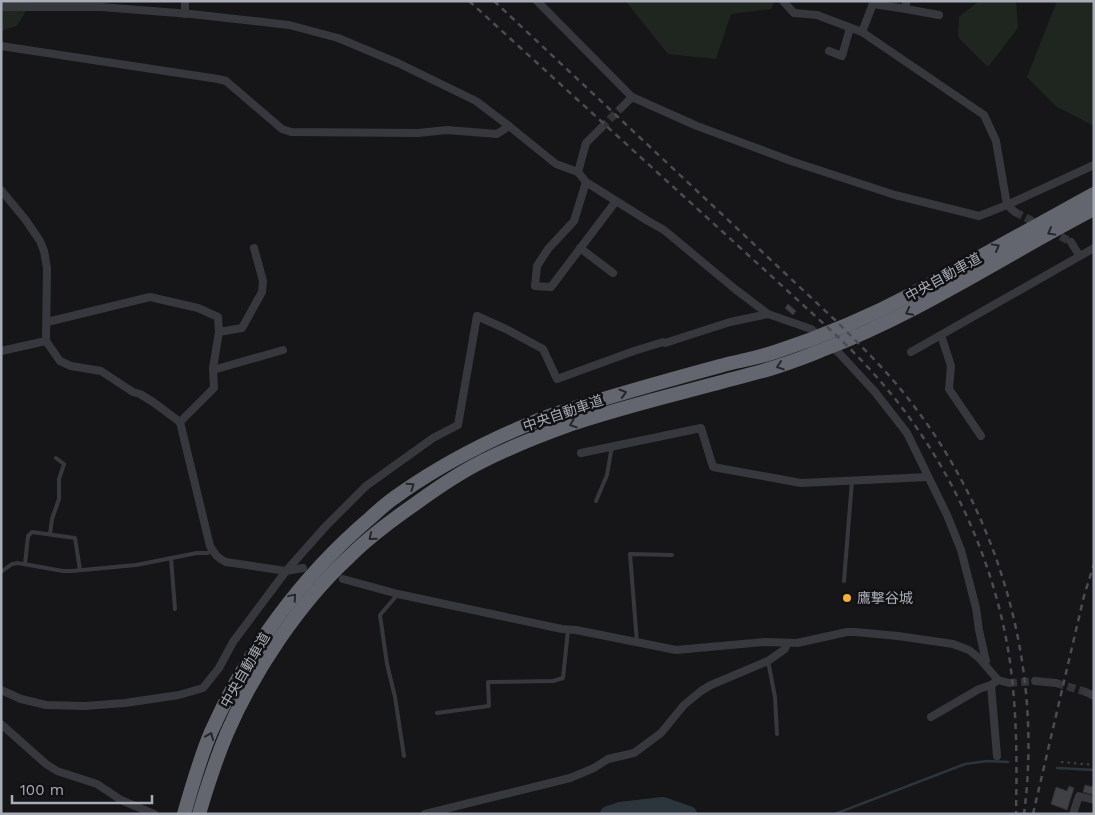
<svg xmlns="http://www.w3.org/2000/svg" width="1095" height="815" font-family="'Work Sans','Noto Sans JP',sans-serif">
  <style>
    .green { fill: #1e261f }
    .lines { fill: none; stroke-linecap: round; stroke-linejoin: round }
    .stream { stroke: #2c353c; stroke-width: 2.5 }
    .river { stroke: #2c353c; stroke-width: 16 }
    .building { fill: #404145; stroke: #303034 }
    .minor-tunnel { stroke: #333438; stroke-width: 8; stroke-dasharray: 8 4; stroke-linecap: butt }
    .path { stroke: #3d3f44; stroke-width: 2; stroke-dasharray: 2.5 4; stroke-linecap: butt }
    .service { stroke: #37383d; stroke-width: 4 }
    .minor { stroke: #37383d; stroke-width: 8 }
    .motorway { stroke: #63666e; stroke-width: 14 }
    .rail { stroke: #4a4c52; stroke-width: 2.5; stroke-dasharray: 6 5; stroke-linecap: butt }
    .oneway { stroke: #26262a }
    .poi-dot { fill: #f2b134; stroke: #111113; stroke-width: 2 }
    .labels { text-anchor: middle; stroke-width: 5; stroke-linejoin: round; paint-order: stroke }
    .street-label { font-size: 14px; fill: #a8adb8; stroke: #111113 }
    .poi-label { font-size: 14px; fill: #a8adb8; stroke: #111113; text-anchor: start }
  </style>
  <rect width="100%" height="100%" fill="#161618"/>
  <g class="green">
    <path d="M1 1H32L17 26 1 31Z"/>
    <path d="M628 1H775L771 9 731 14 716 59 668 54 628 4Z"/>
    <path d="M979 1H1016L1018 28 988 67 958 37 959 17Z"/>
    <path d="M1057 1H1094V126L1057 107 1027 77Z"/>
  </g>
  <g class="lines">
    <g class="stream">
      <path d="M1057 768 1094 770"/>
      <path d="M835 814 965 764 987 761 1008 762"/>
    </g>
    <path class="river" d="M608 814 620 810 663 805 689 814"/>
  </g>
  <g class="building">
    <path d="M788 304 796 311 793 315 785 308Z"/>
    <path d="M1085 785 1094 787V795L1083 792Z"/>
    <path d="M1069 786 1074 788 1067 810 1051 804 1056 787 1067 791Z"/>
  </g>
  <g class="lines">
    <g class="minor-tunnel">
      <path d="M601 128 621 108"/>
      <path d="M1015 212 1040 225"/>
      <path d="M1050 231 1071 242"/>
      <path d="M1009 683 1035 681"/>
      <path d="M1056 683 1086 692"/>
    </g>
    <path class="path" d="M1061 762 1094 765"/>
    <g class="service">
      <path d="M596 501 607 475 612 446"/>
      <path d="M50 534 52 519 59 499V479L64 464 56 458"/>
      <path d="M171 558 175 609"/>
      <path d="M25 564 28 536 32 532 75 538 80 570"/>
      <path d="M1 572 12 564 18 563 63 571H72L136 565 197 553H208L212 550"/>
      <path d="M844 581 852 481"/>
      <path d="M398 594 380 615 387 664 395 697 404 756"/>
      <path d="M637 643 630 554 672 555"/>
      <path d="M768 661 775 697 777 734"/>
      <path d="M437 713 489 706 488 682 553 681 563 678 568 630"/>
    </g>
    <g class="minor">
      <path d="M537 1 632 97 697 126 751 146 791 161 895 195 979 216 1007 205 1094 165"/>
      <path d="M783 1 794 13 817 15 862 32 984 115 996 141 1007 205 1015 212"/>
      <path d="M906 1V9L939 15"/>
      <path d="M873 4 906 9"/>
      <path d="M1 7H101L191 14 289 25 338 38 398 63 476 101 509 126 556 164 578 172 586 182 648 221 664 230 735 289 768 314 811 329 821 338"/>
      <path d="M185 14V1"/>
      <path d="M862 32 874 1"/>
      <path d="M1 46 218 79 226 81 282 129 291 132 418 133 447 130 497 134 509 126"/>
      <path d="M829 51 842 56 850 28"/>
      <path d="M621 108 632 97"/>
      <path d="M578 172 586 143 601 128"/>
      <path d="M586 182 574 221 548 249 537 266 535 286 551 287 616 201"/>
      <path d="M1 190 25 219 40 241 44 251 47 268 46 341 60 361 71 366 101 371 133 392 140 394 153 402 180 422"/>
      <path d="M1071 242 1079 255"/>
      <path d="M580 248 613 273"/>
      <path d="M47 322 150 297 198 308 218 317 219 332 213 368 214 388 180 422 210 546C215 554 217 558 226 562L286 571 303 568"/>
      <path d="M219 332 242 328 262 292 263 281 254 248"/>
      <path d="M941 335 951 366 949 389 981 436"/>
      <path d="M830 345 839 353 875 392 907 433 947 515 961 550 976 608 979 630 985 657 986 661 984 663"/>
      <path d="M1 351 46 341"/>
      <path d="M911 352 1094 248"/>
      <path d="M213 370 283 350"/>
      <path d="M581 453 701 428 713 467 801 483 928 477"/>
      <path d="M343 579 398 594 562 629 576 630 676 650 765 642 797 643 847 632H855L898 636 953 644 969 650 979 658 998 680 1009 683"/>
      <path d="M1035 681 1056 683"/>
      <path d="M1 690 21 699 46 705 85 706 125 703 179 695 203 688 219 668 233 642 286 571 326 526 366 486 433 438 458 425 477 316 506 329 543 349 557 379 634 351 663 342 665 343 730 322 768 314"/>
      <path d="M1086 692 1094 696"/>
      <path d="M931 717 979 689 991 685"/>
      <path d="M1 724 46 764 57 771 97 784 121 800 154 814"/>
      <path d="M997 756 991 685 998 680"/>
      <path d="M425 814 570 778 594 768 608 759 634 753 661 733 684 705 701 691 711 685 768 661 785 649 787 643"/>
      <path d="M1073 814 1079 796 1094 800"/>
    </g>
    <g class="motorway">
      <path d="M184 814C192 786 200 758 211 732 247 651 301 577 369 519 377 512 385 504 394 498 427 474 461 455 497 438 519 428 541 418 564 411 615 395 668 380 720 366 738 361 757 358 775 352 824 336 871 316 916 292L1094 194"/>
      <path d="M199 814C207 787 216 759 227 733 254 671 299 603 349 557 369 537 392 520 415 504 437 488 459 473 483 461 511 447 541 435 572 424 622 407 673 395 725 381 743 376 761 372 779 366 794 361 808 356 822 350 918 314 1003 256 1094 209"/>
    </g>
    <g class="rail">
      <path d="M469 1 824 324C846 344 868 366 887 389 951 465 996 564 1010 662 1017 713 1017 763 1016 814"/>
      <path d="M494 1 835 320C856 341 878 362 898 386 996 503 1044 661 1024 814"/>
      <path d="M1033 814 1084 596 1094 564"/>
    </g>
  </g>
  <defs><path id="oneway-chevron" d="M-2-3.5L2.5 0L-2 3.5" fill="none" stroke-width="1.6" stroke-linecap="round" stroke-linejoin="round" transform="scale(1.25)"/></defs>
  <g class="oneway">
    <use href="#oneway-chevron" transform="translate(1051 232) rotate(151)"/>
    <use href="#oneway-chevron" transform="translate(996 247) rotate(-29)"/>
    <use href="#oneway-chevron" transform="translate(909 312) rotate(153)"/>
    <use href="#oneway-chevron" transform="translate(780 366) rotate(162)"/>
    <use href="#oneway-chevron" transform="translate(623 393) rotate(-16)"/>
    <use href="#oneway-chevron" transform="translate(573 424) rotate(161)"/>
    <use href="#oneway-chevron" transform="translate(411 486) rotate(-34)"/>
    <use href="#oneway-chevron" transform="translate(372 537) rotate(140)"/>
    <use href="#oneway-chevron" transform="translate(293 597) rotate(-50)"/>
    <use href="#oneway-chevron" transform="translate(210 736) rotate(-68)"/>
  </g>
  <circle class="poi-dot" cx="847" cy="598" r="5"/>
  <g class="labels">
    <g class="street-label">
      <text transform="translate(943 277) rotate(-29)" y="5">中央自動車道</text>
      <text transform="translate(563 413) rotate(-19)" y="5">中央自動車道</text>
      <text transform="translate(245 670) rotate(-60)" y="5">中央自動車道</text>
    </g>
    <g class="poi-label">
      <text x="857" y="603">鷹撃谷城</text>
    </g>
  </g>
  <rect width="1095" height="815" fill="none" stroke="#a8adb8" stroke-width="5"/>
  <path d="M12 795v8h140v-8" fill="none" stroke="#a8adb8" stroke-width="2.5"/>
  <text x="20" y="795" font-size="15" fill="#a8adb8" stroke="#111113" stroke-width="4" paint-order="stroke">100 m</text>
</svg>
